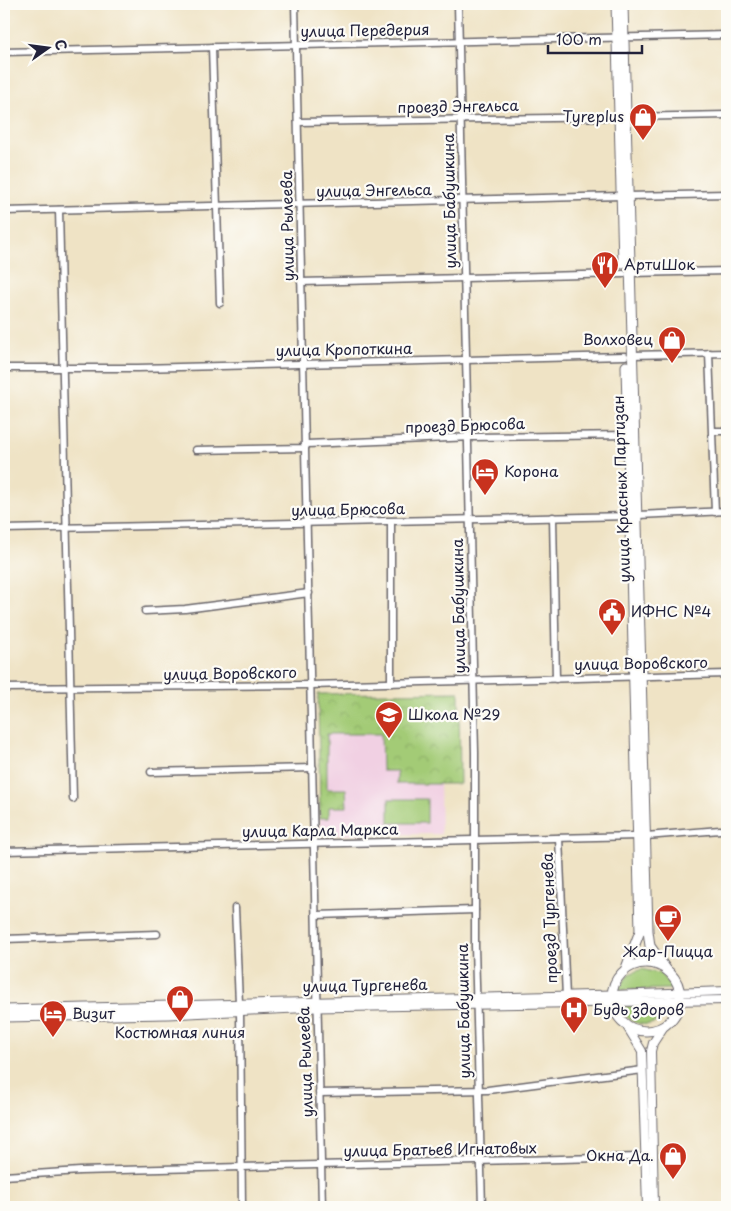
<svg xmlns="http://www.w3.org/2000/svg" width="731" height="1211" font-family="'Playpen Sans',sans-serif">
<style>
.built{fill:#f1d0e3}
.grass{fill:#a3cb76;stroke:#627658}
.park{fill:url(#park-crowns);stroke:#627658}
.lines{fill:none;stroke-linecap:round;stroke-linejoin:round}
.minor-casing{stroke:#6a666b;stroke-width:9}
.major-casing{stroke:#6a666b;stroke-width:10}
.highway-casing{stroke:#6a666b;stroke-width:11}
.minor{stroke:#fff;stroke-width:6}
.major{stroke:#fff;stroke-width:8}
.highway{stroke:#fff;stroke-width:9}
.labels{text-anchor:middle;stroke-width:4.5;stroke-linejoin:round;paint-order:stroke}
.street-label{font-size:15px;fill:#22223b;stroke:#fdfcf7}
.poi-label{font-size:15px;fill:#22223b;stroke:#fdfcf7;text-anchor:start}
</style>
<defs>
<pattern id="park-crowns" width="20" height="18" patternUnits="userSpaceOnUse" patternTransform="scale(1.25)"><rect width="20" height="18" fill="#a3cb76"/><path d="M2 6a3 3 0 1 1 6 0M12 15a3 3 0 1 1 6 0" fill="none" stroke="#8cae67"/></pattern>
</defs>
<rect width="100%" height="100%" fill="#fdfcf7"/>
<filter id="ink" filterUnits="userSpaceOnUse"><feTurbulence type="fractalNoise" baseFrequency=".02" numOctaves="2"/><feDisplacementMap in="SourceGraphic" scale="10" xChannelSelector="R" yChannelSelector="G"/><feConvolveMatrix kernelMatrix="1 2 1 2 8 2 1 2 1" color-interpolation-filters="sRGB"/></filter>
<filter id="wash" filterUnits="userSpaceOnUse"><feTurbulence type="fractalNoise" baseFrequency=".0096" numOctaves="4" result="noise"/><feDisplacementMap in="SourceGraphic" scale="20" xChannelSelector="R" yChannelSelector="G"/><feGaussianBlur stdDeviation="1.12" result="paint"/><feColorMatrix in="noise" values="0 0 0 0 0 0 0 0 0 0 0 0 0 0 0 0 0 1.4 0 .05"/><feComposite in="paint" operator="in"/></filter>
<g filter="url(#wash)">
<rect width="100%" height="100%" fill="#efe3c5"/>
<polygon class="built" points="459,692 460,784 440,784 441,834 320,835 318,694"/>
<g class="grass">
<rect x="389" y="799" width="38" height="24"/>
<polygon points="642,969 661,974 672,989 618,990 629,974"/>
<path d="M672,1005C661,1030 632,1031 619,1007Z"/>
</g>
<polygon class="park" points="459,692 460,784 397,784 397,771 382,771 381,734 327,734 327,789 346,789 347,807 329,807 329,818 320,818 318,694"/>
</g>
<g filter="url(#ink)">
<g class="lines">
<g class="minor-casing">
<g id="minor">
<polyline points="295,4 322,1207"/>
<polyline points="458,4 475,752 475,946 482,1207"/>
<polyline points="212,47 220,303"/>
<polyline points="4,52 727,35"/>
<polyline points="626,117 727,115"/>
<polyline points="298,122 619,117"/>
<polyline points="628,196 727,194"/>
<polyline points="59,210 73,799"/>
<polyline points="4,211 621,196"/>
<polyline points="629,273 727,271"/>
<polyline points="301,282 623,274"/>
<polyline points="709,353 715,512"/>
<polyline points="631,355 727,353"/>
<polyline points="4,368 138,368 625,356"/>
<polyline points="713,431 727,431"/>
<polyline points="196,450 305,448 307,444 473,437 628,435"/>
<polyline points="638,515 727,511"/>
<polyline points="553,517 556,679"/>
<polyline points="391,522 391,683"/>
<polyline points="4,529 630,516"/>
<polyline points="145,611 185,609 309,593"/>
<polyline points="4,688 311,685 727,674"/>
<polyline points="151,772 313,768"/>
<polyline points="646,836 720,830"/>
<polyline points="559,838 566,997"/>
<polyline points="4,851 638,836"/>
<polyline points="235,908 239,1003"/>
<polyline points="317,915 475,910"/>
<polyline points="4,939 157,934"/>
<polyline points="726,1000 727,1022"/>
<polyline points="240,1012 242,1207"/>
<polyline points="319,1093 488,1090 643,1070"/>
<polyline points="4,1176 80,1171 639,1157"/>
</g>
</g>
<g class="major-casing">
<g id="major">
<polyline points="612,995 727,991"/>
<polyline points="612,1002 727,1000"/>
<polyline points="626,1025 642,1051 647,1207"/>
<polyline points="654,1207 651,1051 653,1043 664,1026"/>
</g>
</g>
<g class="highway-casing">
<g id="highway">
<polyline points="616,4 623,263"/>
<polyline points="623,4 648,931 650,946 666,969"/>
<polyline points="626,366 640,931 626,968"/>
<circle cx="646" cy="997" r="34"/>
<polyline points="4,1010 612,995"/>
<polyline points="4,1017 168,1014 316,1007 612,1002"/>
</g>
</g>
<use href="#minor" class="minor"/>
<use href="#major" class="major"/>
<use href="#highway" class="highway"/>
</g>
</g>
<defs>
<g id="shop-pin" transform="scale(1.4375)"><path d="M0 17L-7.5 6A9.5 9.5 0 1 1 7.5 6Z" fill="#c8321e" stroke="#fdfcf7"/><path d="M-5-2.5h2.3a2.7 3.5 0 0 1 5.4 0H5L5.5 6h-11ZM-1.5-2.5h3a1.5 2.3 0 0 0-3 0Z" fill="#fff"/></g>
<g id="restaurant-pin" transform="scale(1.4375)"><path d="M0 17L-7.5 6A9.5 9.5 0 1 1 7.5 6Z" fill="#c8321e" stroke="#fdfcf7"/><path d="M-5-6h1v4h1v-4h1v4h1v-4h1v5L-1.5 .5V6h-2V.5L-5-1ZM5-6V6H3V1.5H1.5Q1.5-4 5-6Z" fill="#fff"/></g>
<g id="hotel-pin" transform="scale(1.4375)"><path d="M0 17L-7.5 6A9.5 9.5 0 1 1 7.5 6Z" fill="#c8321e" stroke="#fdfcf7"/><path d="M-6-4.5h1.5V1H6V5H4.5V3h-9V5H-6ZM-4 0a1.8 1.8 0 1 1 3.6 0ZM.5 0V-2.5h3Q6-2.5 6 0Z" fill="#fff"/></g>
<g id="civic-pin" transform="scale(1.4375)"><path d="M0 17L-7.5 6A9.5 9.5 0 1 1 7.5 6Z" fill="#c8321e" stroke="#fdfcf7"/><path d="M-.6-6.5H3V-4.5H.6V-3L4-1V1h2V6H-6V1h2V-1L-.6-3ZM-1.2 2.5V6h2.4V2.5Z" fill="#fff"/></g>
<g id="school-pin" transform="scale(1.4375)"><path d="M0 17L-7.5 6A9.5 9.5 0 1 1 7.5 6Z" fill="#c8321e" stroke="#fdfcf7"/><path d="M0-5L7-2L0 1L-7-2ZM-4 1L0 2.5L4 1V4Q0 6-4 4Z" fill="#fff"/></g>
<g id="cafe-pin" transform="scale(1.4375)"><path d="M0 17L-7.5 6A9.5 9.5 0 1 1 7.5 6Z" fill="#c8321e" stroke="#fdfcf7"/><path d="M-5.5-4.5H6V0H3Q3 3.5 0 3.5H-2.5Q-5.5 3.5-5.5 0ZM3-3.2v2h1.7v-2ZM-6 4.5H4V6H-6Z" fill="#fff"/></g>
<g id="hospital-pin" transform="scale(1.4375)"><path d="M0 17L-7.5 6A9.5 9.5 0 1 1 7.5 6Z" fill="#c8321e" stroke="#fdfcf7"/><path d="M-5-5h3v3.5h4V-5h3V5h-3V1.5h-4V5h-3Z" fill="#fff"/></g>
</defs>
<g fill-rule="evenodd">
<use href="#shop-pin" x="643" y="117"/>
<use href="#restaurant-pin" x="605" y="265"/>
<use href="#shop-pin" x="672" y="340"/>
<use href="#hotel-pin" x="485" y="472"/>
<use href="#civic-pin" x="612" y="612"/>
<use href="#school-pin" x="389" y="715"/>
<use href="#cafe-pin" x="668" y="918"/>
<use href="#shop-pin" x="180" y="999"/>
<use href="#hospital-pin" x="574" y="1010"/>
<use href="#hotel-pin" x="53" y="1014"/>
<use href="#shop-pin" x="673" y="1156"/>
</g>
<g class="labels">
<g class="street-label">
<text transform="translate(365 31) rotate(-1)" y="5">улица Передерия</text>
<text transform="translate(458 107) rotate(-1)" y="5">проезд Энгельса</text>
<text transform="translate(374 191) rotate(-1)" y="5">улица Энгельса</text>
<text transform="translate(450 201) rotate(-91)" y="5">улица Бабушкина</text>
<text transform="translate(288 226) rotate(-91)" y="5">улица Рылеева</text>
<text transform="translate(344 350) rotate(-1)" y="5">улица Кропоткина</text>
<text transform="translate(465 426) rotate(-2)" y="5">проезд Брюсова</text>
<text transform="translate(622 489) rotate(-92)" y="5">улица Красных Партизан</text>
<text transform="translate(348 510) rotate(-1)" y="5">улица Брюсова</text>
<text transform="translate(459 606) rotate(-91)" y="5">улица Бабушкина</text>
<text transform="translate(641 664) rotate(-1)" y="5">улица Воровского</text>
<text transform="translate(230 674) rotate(-1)" y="5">улица Воровского</text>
<text transform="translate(320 831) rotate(-1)" y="5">улица Карла Маркса</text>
<text transform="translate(550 918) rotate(-92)" y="5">проезд Тургенева</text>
<text transform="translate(365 986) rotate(-1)" y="5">улица Тургенева</text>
<text transform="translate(464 1011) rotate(-91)" y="5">улица Бабушкина</text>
<text transform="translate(306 1062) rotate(-92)" y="5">улица Рылеева</text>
<text transform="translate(440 1150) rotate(-1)" y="5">улица Братьев Игнатовых</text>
</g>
<g class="poi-label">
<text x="624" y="122" text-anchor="end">Tyreplus</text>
<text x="624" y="270">АртиШок</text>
<text x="653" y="345" text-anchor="end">Волховец</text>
<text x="504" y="477">Корона</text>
<text x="631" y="617">ИФНС №4</text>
<text x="408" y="720">Школа №29</text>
<text x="668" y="957" text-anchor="middle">Жар-Пицца</text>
<text x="593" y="1015">Будь здоров</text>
<text x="72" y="1019">Визит</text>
<text x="180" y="1038" text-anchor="middle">Костюмная линия</text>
<text x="654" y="1161" text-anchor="end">Окна Да.</text>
</g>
</g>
<rect width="731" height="1211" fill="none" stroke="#fdfcf7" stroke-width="20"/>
<g transform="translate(48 48) rotate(76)" stroke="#fdfcf7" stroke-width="4" paint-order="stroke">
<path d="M0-4L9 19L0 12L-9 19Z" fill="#22223b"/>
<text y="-8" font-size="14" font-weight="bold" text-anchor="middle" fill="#22223b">С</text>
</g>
<path d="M548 45v8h94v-8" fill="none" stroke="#22223b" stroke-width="2.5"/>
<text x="556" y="45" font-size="15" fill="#22223b" stroke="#fdfcf7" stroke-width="4" paint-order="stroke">100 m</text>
</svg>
